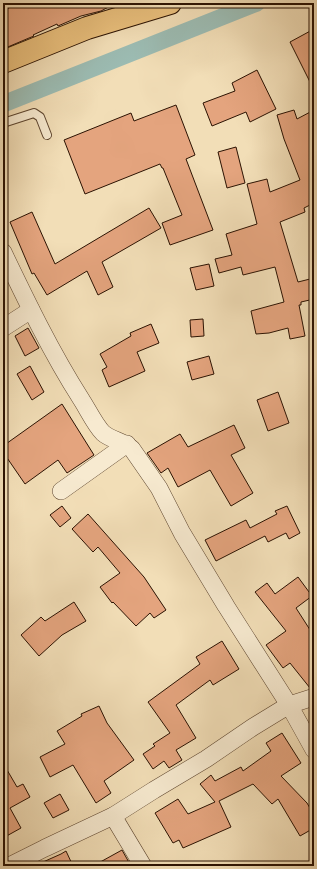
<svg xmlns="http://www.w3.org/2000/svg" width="317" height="869" font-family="'Gentium Book Plus',serif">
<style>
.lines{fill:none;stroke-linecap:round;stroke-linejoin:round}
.canal{stroke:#9cbcb3;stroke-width:17}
.building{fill:#e4a47e;stroke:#2b1202}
.lane-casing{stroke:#5d452f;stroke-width:10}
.street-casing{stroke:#5d452f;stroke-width:18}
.primary-casing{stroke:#2b1202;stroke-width:24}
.lane{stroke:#f7ead0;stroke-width:8}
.street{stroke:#f7ead0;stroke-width:17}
.primary{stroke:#e9bf7c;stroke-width:22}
</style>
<rect width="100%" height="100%" fill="#f2deb7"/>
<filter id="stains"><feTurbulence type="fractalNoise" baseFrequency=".005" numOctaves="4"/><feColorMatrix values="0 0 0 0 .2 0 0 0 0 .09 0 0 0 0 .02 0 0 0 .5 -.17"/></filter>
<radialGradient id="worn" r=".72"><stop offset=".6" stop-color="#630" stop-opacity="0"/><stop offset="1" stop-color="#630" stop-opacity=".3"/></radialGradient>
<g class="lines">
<polyline class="canal" points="3,104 257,3"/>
</g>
<g class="building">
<polygon points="18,3 116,3 101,11 81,16 58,26 57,24 33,35 34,36 29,38 3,49 3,11"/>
<polygon points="314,29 314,90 290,42"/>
<polygon points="257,70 276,109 250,122 246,112 212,126 203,103 235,91 232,83"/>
<polygon points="176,105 195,155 186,159 213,230 170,245 162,223 182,215 163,168 162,168 160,164 85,194 64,140 131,113 134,121"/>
<polygon points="294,110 297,119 314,110 314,213 310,205 304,208 305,212 280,222 298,282 314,278 314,299 301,302 301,305 299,305 305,336 290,339 288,328 269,333 256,334 251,311 284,302 275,267 243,275 241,267 219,273 215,259 232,255 226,234 257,224 247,184 267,179 270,192 300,180 284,139 277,115"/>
<polygon points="236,147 245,183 227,188 218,152"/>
<polygon points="149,208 161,228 102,262 113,287 98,295 87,271 47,295 34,273 32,274 10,222 32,212 55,264"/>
<polygon points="209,264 214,286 196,290 190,268"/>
<polygon points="203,319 204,336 191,337 190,320"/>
<polygon points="151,324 159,343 137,352 145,371 109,387 102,370 107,367 100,354 131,336 130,333"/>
<polygon points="28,328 39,348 25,356 15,336"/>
<polygon points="209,356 214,374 192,380 187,362"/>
<polygon points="30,366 44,392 32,400 17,374"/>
<polygon points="278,392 289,423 268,431 257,400"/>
<polygon points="62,404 94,455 67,473 58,460 25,484 3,452 3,446"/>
<polygon points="234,425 245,448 231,455 253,493 231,506 210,470 178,487 168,468 161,473 147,453 180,434 188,447"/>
<polygon points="62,506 71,518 60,527 50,515"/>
<polygon points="287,506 300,533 289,539 286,533 268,542 265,536 216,561 205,540 246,520 250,528 277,514 275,511"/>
<polygon points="88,514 144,577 166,610 154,618 150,613 136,626 113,602 112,603 100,587 120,573 98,547 93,552 72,529"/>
<polygon points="298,577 312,596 296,608 314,636 314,687 310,688 290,663 283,668 266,645 286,631 255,592 267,583 275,594"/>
<polygon points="74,602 86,621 62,635 39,656 21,635 41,617 45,621"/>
<polygon points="222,641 239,669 213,685 210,680 176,705 196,738 176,750 182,760 169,768 164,761 153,769 143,754 155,746 153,744 170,733 148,702 200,664 196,657"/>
<polygon points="99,706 107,723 134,760 104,781 111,793 96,803 73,765 50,777 40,757 65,744 57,731 82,716 81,714"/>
<polygon points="282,733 301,763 281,776 307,803 314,815 314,828 300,836 278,799 272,804 253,784 219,801 231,827 183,848 179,840 173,843 155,813 178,799 188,814 215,802 200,784 211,775 215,781 241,767 243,771 271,751 266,743"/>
<polygon points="3,763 17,787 23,784 30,797 10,808 21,828 3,838"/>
<polygon points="60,794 69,810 53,818 44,803"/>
<polygon points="122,850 131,866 93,866"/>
<polygon points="66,851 73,866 34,866 61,854"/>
</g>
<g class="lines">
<g class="lane-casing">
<polyline id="lane" points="3,123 34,113 40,117 47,135"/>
</g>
<g class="street-casing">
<g id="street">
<path d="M3,252C27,302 51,352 81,399C87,408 95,425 103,433C111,440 123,441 132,449L159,488L182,533L226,606L289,705L314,750"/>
<polyline points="3,328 31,310"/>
<polyline points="61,491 127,444"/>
<polyline points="113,816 143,866"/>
<polyline points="9,866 45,848 113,816 154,790 206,759 253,727 289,705 314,697"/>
</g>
</g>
<g class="primary-casing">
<polyline id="primary" points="3,62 87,28 170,3"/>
</g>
<use href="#lane" class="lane"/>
<use href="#street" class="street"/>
<use href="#primary" class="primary"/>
</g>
<rect width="317" height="869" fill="none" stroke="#f2deb7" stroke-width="16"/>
<rect x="4" y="4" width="309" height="861" fill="none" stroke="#2b1202" stroke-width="2"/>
<rect x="8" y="8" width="301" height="853" fill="none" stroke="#2b1202"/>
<rect width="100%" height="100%" filter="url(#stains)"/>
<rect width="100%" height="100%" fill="url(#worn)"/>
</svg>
